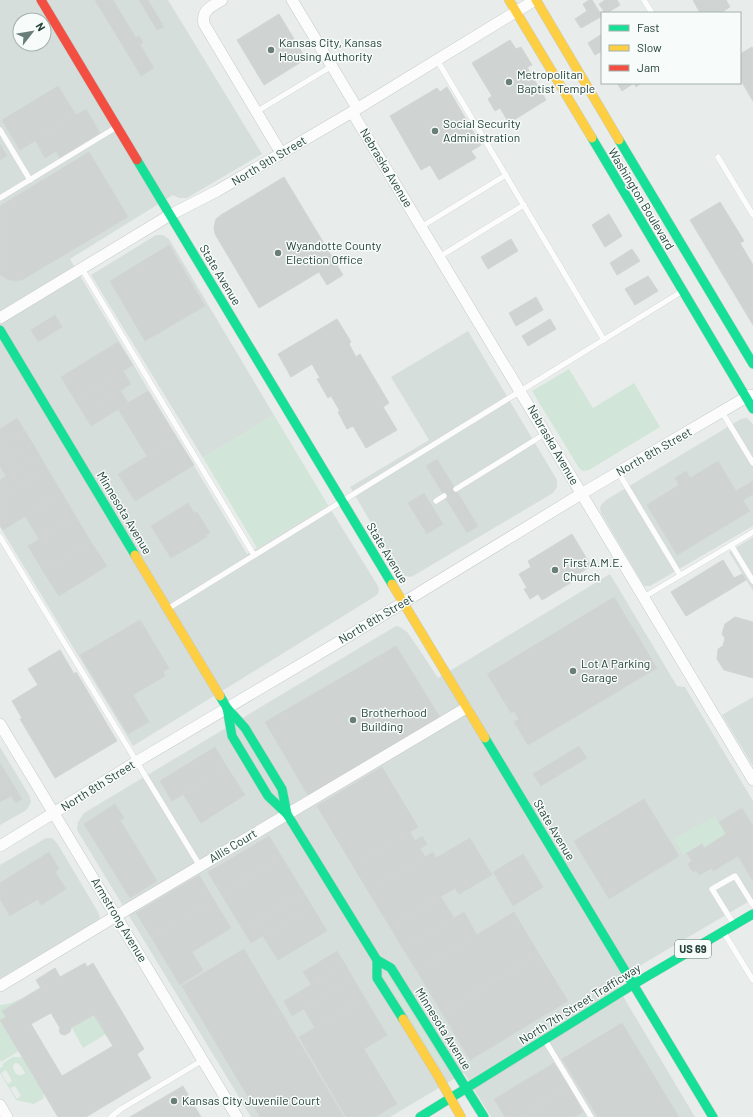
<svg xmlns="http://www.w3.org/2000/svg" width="753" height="1117" font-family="Barlow,sans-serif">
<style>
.built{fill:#d6dedb;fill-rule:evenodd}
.green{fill:#d1e6d8;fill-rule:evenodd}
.building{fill:#cfd4d2;stroke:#d1d6d4;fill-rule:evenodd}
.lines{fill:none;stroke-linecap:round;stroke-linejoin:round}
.lane-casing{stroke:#c5cac8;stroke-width:6}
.street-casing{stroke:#c5cac8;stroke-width:12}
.fast-casing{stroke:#c3cbc8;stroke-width:10}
.slow-casing{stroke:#c3cbc8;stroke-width:10}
.jam-casing{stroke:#c3cbc8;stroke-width:10}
.lane{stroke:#fcfcfc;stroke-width:5.5}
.street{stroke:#fcfcfc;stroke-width:11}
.fast{stroke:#16e098;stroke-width:9}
.slow{stroke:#ffcf43;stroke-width:9}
.jam{stroke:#f24e42;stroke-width:9}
.poi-dot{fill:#697e78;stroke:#f7fbf9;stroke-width:1.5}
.labels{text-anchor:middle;stroke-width:3;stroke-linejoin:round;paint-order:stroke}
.shield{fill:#f7fbf9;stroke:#637a73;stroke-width:1}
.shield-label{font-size:11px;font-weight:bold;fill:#24423a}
.poi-label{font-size:12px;fill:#24423a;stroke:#f7fbf9;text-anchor:start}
.street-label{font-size:12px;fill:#24423a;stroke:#f7fbf9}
</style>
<rect width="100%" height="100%" fill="#e8edeb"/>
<g class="built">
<path d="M0,0H168L262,154L187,198H179L173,195L70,259L247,554L328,505L378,586L379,591L378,594L374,597L133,746L0,527ZM20,20H44V44H20Z"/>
<polygon points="156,235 163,235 169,239 274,415 203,458 91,275"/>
<polygon points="468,331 557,480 557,487 553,493 413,576 411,577 405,576 400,572 350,487 429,440 391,377"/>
<polygon points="747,418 753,424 753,526 650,586 645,586 643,584 601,513 600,508 601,505 606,500 741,419"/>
<polygon points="753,537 753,591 729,552"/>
<polygon points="610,574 677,686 685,687 753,801 753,899 614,981 695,1117 491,1117 464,1073 390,1117 251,1117 77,830 78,822 84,813 396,626 400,627 407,632 417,646 438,678"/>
<polygon points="753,697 753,766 722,715"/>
<polygon points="0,747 29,795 31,802 28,808 25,811 0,825"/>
<polygon points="46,838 52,838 57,843 98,912 100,917 97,921 0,979 0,865"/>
</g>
<g class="green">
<polygon points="569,369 593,408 634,383 660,427 589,470 583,471 579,468 532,391"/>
<polygon points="274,415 328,505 257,548 203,458"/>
<polygon points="715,816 726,834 704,848 701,844 683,855 674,839"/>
<polygon points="385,973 387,973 445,1067 443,1071 384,977"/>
<path d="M40,987L41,988L3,1011L6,1017L19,1051L1,1062L0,1060V1005C15,1004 27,995 40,987Z"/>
<polygon points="94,1015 106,1034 83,1048 72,1028"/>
<path d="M13,1057H23L45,1094L43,1095L44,1098L34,1104L16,1100L0,1073V1068L3,1066L2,1064ZM15,1063C20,1063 23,1069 25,1073C19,1079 13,1072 13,1066ZM6,1070L12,1081L8,1084L1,1073ZM15,1086L21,1096L17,1099L10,1088Z"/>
</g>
<g class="building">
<polygon points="95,0 113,0 136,38 139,36 143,42 140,45 154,68 141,76"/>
<polygon points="139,0 148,0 164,27 157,30"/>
<polygon points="589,0 592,0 602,16 581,28 575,19 587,11 583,4"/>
<polygon points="605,0 617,0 620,5 607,13 605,13 599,4"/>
<polygon points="693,0 726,0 730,7 720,13 700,13"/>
<polygon points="279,14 306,59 264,85 237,40"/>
<polygon points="602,34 602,51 595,55 588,43"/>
<polygon points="510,40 516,49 521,47 532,65 527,67 546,100 509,123 500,108 495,111 488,99 492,96 472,63"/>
<polygon points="752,47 753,49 753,101 740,79 740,54"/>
<polygon points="617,83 641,83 636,87 634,83 622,91"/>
<polygon points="58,86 76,115 20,150 2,120"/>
<polygon points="447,87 481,145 471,151 476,158 439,180 430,165 421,170 390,116 437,88 440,92"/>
<polygon points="86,109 100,133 60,158 56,151 45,158 35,140"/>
<polygon points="0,144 7,156 0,160"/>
<polygon points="89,152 128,217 22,280 14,281 7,279 2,276 0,274 0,206"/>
<polygon points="284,177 343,275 327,285 319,272 259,308 215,234 214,227 216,219 221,215"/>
<polygon points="720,202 744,241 740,243 753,265 753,325 690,220"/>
<polygon points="609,214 622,236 605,247 592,225"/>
<polygon points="511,239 518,251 488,269 481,257"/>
<polygon points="169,245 205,306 145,341 110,281"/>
<polygon points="632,249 640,261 617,275 610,263"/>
<polygon points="648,276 658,291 635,305 625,289"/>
<polygon points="536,297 543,310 516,326 509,313"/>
<polygon points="55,315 62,327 38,342 31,330"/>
<polygon points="337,319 351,342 349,344 356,357 360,354 389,403 383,407 397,430 366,448 353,426 347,429 338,412 340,411 331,396 328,398 317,379 320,378 312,364 291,377 278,354"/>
<polygon points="550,319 556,329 528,346 522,336"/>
<polygon points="118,342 133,365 75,400 61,377"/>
<polygon points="123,371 131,384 83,413 75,400"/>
<polygon points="120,390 128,403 91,426 83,413"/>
<polygon points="148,391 177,438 147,456 118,409"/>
<polygon points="17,418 25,431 0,446 0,429"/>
<polygon points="25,431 33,444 0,463 0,446"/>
<polygon points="177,438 194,465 135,501 118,474"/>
<polygon points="33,444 40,456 6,476 0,466 0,463"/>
<polygon points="40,456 47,468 0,497 0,480"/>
<polygon points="437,459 478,526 467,533 426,466"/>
<polygon points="718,461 736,491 753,481 753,494 743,500 750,511 677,555 647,505 679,485 675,478 686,471 690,478"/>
<polygon points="47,468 62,493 3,530 0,525 0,497"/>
<polygon points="62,493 76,517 39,539 25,516"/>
<polygon points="424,493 443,524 427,534 408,503"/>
<polygon points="188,503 194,513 197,512 210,533 206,535 207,537 171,558 151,526"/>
<polygon points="76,517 91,542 43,571 28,546"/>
<polygon points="572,534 591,566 575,576 577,579 542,600 538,594 530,599 524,589 527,588 519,574 531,567 528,561"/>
<polygon points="91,542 107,566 59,596 43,571"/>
<polygon points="723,560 734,578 742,574 746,580 686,616 671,592"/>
<polygon points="614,597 657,668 528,745 514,722 519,719 514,711 511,713 487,674"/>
<polygon points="735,617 753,622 753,678 724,670 717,659 718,649 723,646 725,638 722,634 725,624"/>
<polygon points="140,620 169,668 163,672 165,676 133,695 149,722 128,734 80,655"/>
<polygon points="396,646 441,719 309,797 265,722"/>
<polygon points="60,650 74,674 76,672 117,741 55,778 20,719 22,718 12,701 38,685 28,669"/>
<polygon points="579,746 587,758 541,786 533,774"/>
<polygon points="215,747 227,767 172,801 160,781"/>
<polygon points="0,763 22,799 16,803 11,796 0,802"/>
<polygon points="227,767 245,795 201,823 183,794"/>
<polygon points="382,767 418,827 353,866 317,806"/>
<polygon points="644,799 679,856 609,899 574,841"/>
<polygon points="115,804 124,818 120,820 157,881 130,898 84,824"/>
<polygon points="742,808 753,826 753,881 738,856 713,871 712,868 699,875 696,870 693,872 688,864 692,861 687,853 702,844 704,848 726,834 719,822"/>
<polygon points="410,832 415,841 422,836 427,844 420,849 425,857 368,891 353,866"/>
<polygon points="269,836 282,857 221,894 208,872"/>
<polygon points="470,838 492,875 459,894 455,888 390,927 368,891 433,852 436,858"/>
<polygon points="49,852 59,869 55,872 66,889 41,905 38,899 10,916 0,899 0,883"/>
<polygon points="523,854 543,887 513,906 493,872"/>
<polygon points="282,857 304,893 243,930 221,894"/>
<polygon points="199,875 214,900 151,937 136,913"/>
<polygon points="304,893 312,906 251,943 243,930"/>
<polygon points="441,897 454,918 403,949 390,927"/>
<polygon points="214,900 231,928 192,952 203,970 180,985 151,937"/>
<polygon points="312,906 327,931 278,960 263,936"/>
<polygon points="464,912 477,935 417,971 403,949"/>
<polygon points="514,912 539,954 442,1013 417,971"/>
<polygon points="244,949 264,983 344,1117 260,1117 189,998 182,986"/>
<polygon points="337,951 345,964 311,984 303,972"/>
<polygon points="539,954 568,1001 470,1060 442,1013"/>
<path d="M85,963L87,967L93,963L144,1049L137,1054L151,1078L86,1117H73L72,1116L70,1117H58L0,1020L6,1017L2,1011L41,988L36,980L55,968L60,977ZM51,1013L60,1028L59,1031L61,1034L65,1035L70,1032L71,1028L94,1015L113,1046L62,1076L31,1024Z"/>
<polygon points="345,964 353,978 292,1016 284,1001"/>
<polygon points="353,978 365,998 315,1028 304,1009"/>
<polygon points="365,998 387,1035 364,1049 397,1104 375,1117 346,1117 299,1037"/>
<polygon points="622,1023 679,1117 598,1117 562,1059"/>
<polygon points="554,1063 569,1087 520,1117 505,1117 494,1099"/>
<polygon points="183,1086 201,1117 130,1117"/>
<polygon points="569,1087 583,1112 575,1117 520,1117"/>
</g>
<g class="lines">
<g class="lane-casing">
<g id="lane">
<polyline points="644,0 652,13"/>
<polyline points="437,60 604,340"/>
<polyline points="256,112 332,66"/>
<polyline points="0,130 30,180"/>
<polyline points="718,157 753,215"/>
<polyline points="0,198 115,128"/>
<polyline points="421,227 506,175"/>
<polyline points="439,257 524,205"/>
<polyline points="82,269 254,555"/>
<polyline points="722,412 753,463"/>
<polyline points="618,472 680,575"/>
<polyline points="456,489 546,433"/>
<polyline points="436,501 444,496"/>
<polyline points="0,537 200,866"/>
<polyline points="731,545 753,581"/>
<polyline points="644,597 753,532"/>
<polyline points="169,608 681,292"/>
<polyline points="733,923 712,889 735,876 753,905"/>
<polyline points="724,933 753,980"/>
<polyline points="546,1042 591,1117"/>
<polyline points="111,1117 121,1109 203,1060"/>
</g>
</g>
<g class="street-casing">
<g id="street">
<path d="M222,0C212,6 201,10 204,24L281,153"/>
<polyline points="292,0 357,108"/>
<path d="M352,112C485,334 620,557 753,780"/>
<polyline points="0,318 170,215 217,191 352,112 535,0"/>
<polyline points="0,724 237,1117"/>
<polyline points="0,846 136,762 337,643 581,494 750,395"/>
<polyline points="0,986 116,916 466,708"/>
<polyline points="0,1105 7,1117"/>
</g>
</g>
<g class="fast-casing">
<g id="fast">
<polyline points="592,138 753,409"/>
<polyline points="619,140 753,364"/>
<polyline points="137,160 392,584"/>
<polyline points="0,330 135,555"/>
<polyline points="220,696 227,708 245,728 282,789 287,814"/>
<polyline points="227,708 232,736 268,796 287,814 377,960 377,978 403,1019"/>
<polyline points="485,738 713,1117"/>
<polyline points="377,960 391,968 484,1117"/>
<polyline points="420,1117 634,984 753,914"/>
</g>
</g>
<g class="slow-casing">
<g id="slow">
<polyline points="509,0 592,138"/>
<polyline points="536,0 619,140"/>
<polyline points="135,555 220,696"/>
<polyline points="392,584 485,738"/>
<polyline points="403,1019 438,1076 461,1117"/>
</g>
</g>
<g class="jam-casing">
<polyline id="jam" points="41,0 137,160"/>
</g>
<use href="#lane" class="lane"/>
<use href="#street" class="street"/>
<use href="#fast" class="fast"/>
<use href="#slow" class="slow"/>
<use href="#jam" class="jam"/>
</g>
<g class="poi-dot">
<circle cx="271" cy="50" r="4"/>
<circle cx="509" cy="82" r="4"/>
<circle cx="435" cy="131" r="4"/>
<circle cx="278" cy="253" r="4"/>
<circle cx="555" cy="570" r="4"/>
<circle cx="573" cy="671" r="4"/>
<circle cx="353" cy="720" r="4"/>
<circle cx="174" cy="1101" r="4"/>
</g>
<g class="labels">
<rect class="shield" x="675" y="940" width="36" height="18" rx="3"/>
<g class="shield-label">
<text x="693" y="953">US 69</text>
</g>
<g class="poi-label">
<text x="279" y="47">Kansas City, Kansas<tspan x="279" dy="14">Housing Authority</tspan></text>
<text x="517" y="79">Metropolitan<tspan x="517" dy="14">Baptist Temple</tspan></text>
<text x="443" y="128">Social Security<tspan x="443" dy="14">Administration</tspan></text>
<text x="286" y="250">Wyandotte County<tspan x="286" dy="14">Election Office</tspan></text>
<text x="563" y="567">First A.M.E.<tspan x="563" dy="14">Church</tspan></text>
<text x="581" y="668">Lot A Parking<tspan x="581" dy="14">Garage</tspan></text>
<text x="361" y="717">Brotherhood<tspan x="361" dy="14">Building</tspan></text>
<text x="182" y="1105">Kansas City Juvenile Court</text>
</g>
<g class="street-label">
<text transform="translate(269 161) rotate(-31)" y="4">North 9th Street</text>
<text transform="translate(386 168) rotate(59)" y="4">Nebraska Avenue</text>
<text transform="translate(641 199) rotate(59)" y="4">Washington Boulevard</text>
<text transform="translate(220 275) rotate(59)" y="4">State Avenue</text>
<text transform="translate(553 445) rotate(60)" y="4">Nebraska Avenue</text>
<text transform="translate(654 452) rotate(-30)" y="4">North 8th Street</text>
<text transform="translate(124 513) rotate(59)" y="4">Minnesota Avenue</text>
<text transform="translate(387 553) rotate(59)" y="4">State Avenue</text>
<text transform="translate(376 619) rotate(-31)" y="4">North 8th Street</text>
<text transform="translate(98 786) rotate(-32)" y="4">North 8th Street</text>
<text transform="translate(554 830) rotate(59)" y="4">State Avenue</text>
<text transform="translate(233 846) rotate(-31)" y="4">Allis Court</text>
<text transform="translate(119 920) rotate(59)" y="4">Armstrong Avenue</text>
<text transform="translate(580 1004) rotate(-32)" y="4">North 7th Street Trafficway</text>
<text transform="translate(443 1029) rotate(58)" y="4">Minnesota Avenue</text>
</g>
</g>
<rect x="601" y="12" width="140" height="72" fill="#f7fbf9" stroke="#a3b1ad"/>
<rect x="609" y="25" width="20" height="6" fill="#16e098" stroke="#a3b1ad"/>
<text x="637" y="32" font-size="12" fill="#24423a">Fast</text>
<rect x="609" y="45" width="20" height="6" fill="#ffcf43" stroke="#a3b1ad"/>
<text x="637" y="52" font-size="12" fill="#24423a">Slow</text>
<rect x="609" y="65" width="20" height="6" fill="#f24e42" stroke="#a3b1ad"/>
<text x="637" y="72" font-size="12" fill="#24423a">Jam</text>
<g transform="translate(32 32) rotate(59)"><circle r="19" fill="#f7fbf9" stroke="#a3b1ad"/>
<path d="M0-3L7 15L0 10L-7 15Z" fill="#697e78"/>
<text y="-6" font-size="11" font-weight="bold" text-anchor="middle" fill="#24423a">N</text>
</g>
</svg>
